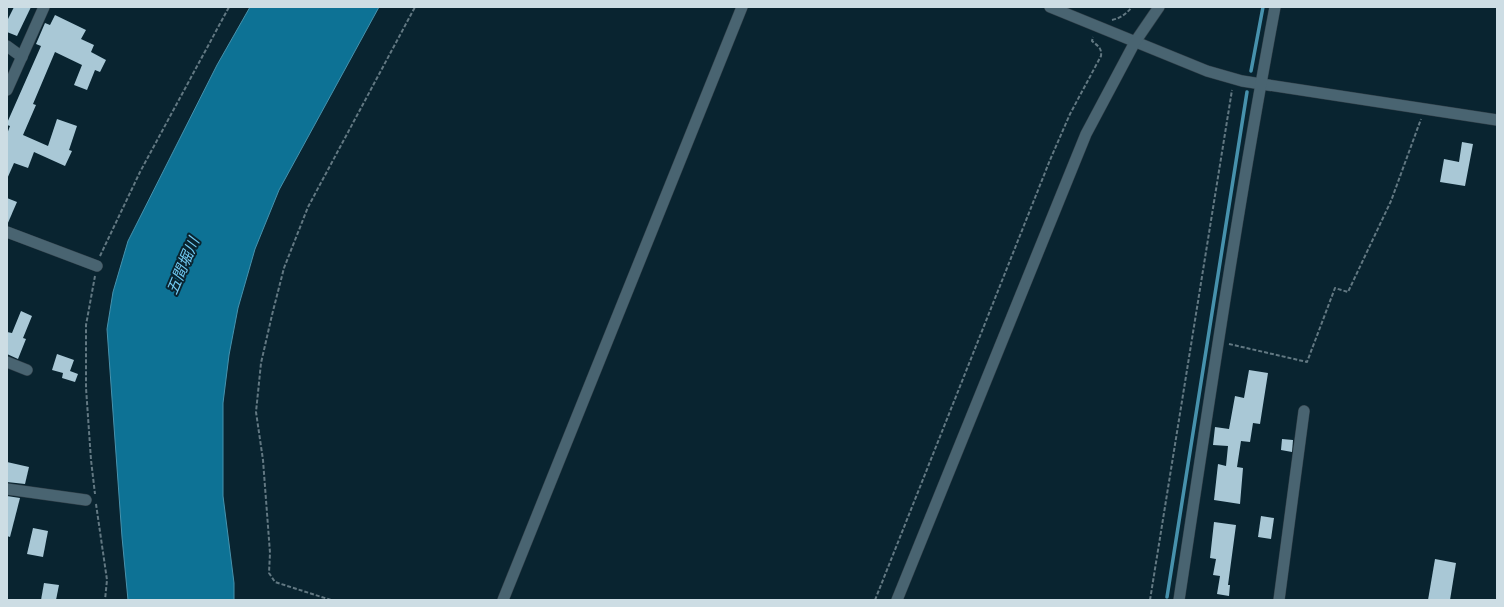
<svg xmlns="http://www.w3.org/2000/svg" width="1504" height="607" font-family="Helvetica,'Noto Sans JP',sans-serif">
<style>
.water{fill:#0d7295;stroke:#4792ad}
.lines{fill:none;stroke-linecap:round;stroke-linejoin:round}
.stream{stroke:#4792ad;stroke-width:3.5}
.building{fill:#a9c8d6}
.minor-casing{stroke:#313f48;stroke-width:12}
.path{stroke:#627882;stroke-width:2;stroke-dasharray:4 2;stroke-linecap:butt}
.minor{stroke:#496471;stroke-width:11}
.labels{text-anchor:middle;stroke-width:4;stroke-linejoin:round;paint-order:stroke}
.water-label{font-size:15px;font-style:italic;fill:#72cbf3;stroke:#092430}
</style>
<rect width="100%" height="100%" fill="#092430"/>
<polygon class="water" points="250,7 379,7 279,190 255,249 238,308 229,355 223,403 223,496 234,583 234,600 128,600 122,537 107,329 113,292 128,241 217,65"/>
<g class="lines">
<g class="stream">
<polyline points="1251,71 1263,7"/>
<polyline points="1167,597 1247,92"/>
</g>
</g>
<g class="building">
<polygon points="14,7 31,7 17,36 7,32 7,21"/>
<polygon points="55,15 86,30 81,39 94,45 91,52 106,60 100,72 95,70 87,90 74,85 82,65 55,52 33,104 36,105 23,135 48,146 57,119 77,126 69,150 72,151 65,166 34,152 28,168 14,163 7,179 7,134 10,126 7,125 7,123 41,46 36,44 45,23 50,25"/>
<polygon points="1462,142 1473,144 1465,186 1440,182 1444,159 1459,162"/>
<polygon points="7,198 17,202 7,225"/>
<polygon points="21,311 32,316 23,338 26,339 18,359 7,354 7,332 12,333"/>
<polygon points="57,354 74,360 70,371 78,374 75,382 62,378 63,373 52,370"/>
<polygon points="1249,370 1268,373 1260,424 1253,423 1250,442 1241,441 1237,467 1243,468 1240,504 1214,500 1218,464 1226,466 1228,446 1213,445 1215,427 1229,429 1235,396 1244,398"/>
<polygon points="1282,439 1293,440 1292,452 1281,450"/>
<polygon points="7,462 29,467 25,484 7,482"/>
<polygon points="7,496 20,498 10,537 7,536"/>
<polygon points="1261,516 1274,518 1271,539 1258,537"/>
<polygon points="1214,522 1236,525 1228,585 1230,585 1229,596 1217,594 1220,576 1213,575 1216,559 1210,558"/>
<polygon points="33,528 48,531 43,557 27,554"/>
<polygon points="1435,559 1456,563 1450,600 1428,600"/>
<polygon points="44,583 59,585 56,600 41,600"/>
</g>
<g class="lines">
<g class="minor-casing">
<g id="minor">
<polyline points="1050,7 1207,71 1242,81 1497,120"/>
<polyline points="7,46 22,57"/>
<polyline points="7,90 44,7"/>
<polyline points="7,232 97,266"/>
<polyline points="7,362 27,370"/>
<polyline points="7,489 86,500"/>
<polyline points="503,600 742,7"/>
<polyline points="897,600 1086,134 1135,42 1159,7"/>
<path d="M1179,600C1209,402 1238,204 1275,7"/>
<polyline points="1279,600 1304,411"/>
</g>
</g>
<g class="path">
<path d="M1112,20C1121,18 1126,14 1132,7"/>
<polyline points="100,256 140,172 229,7"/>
<polyline points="95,276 86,325 86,388 91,460 95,494"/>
<polyline points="1229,344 1307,362 1335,288 1348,292 1391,201 1421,119"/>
<polyline points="96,504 107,580 105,600"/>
<polyline points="331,600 275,582 269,573 270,553 263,460 256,412 261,363 272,315 284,268 308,207 415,7"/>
<path d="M875,600L1050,160L1070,114L1101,56C1102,48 1098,46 1092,41L1093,37"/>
<polyline points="1150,600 1232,90"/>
</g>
<use href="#minor" class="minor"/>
</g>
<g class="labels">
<g class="water-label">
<text transform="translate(183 266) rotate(-67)" y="5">五間堀川</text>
</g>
</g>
<rect width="1504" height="607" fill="none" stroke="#cddde4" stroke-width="16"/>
</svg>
